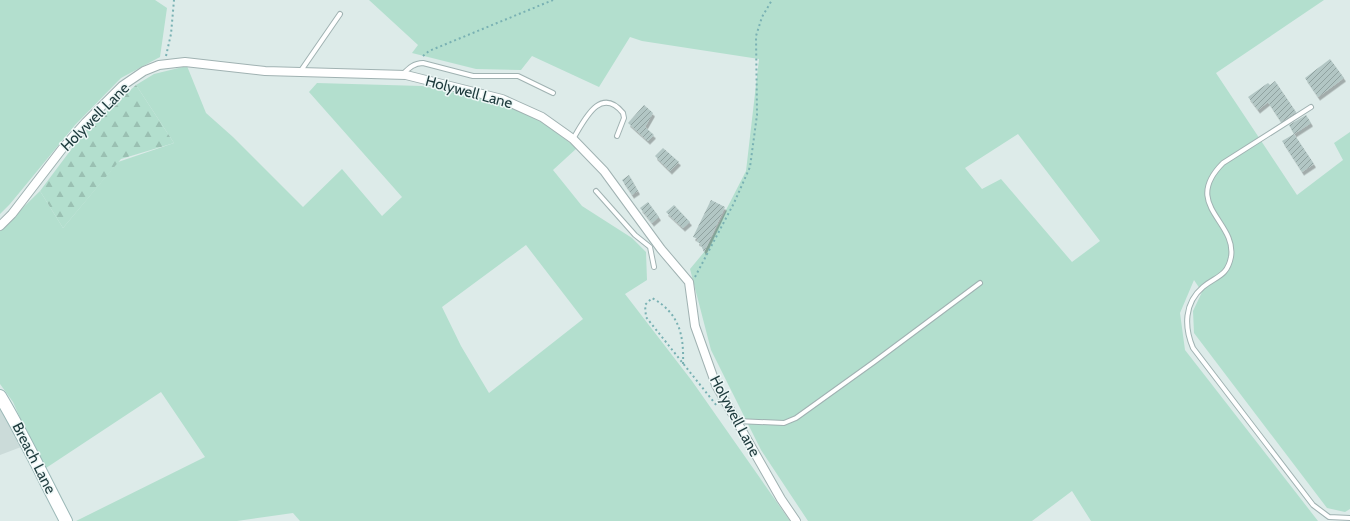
<svg xmlns="http://www.w3.org/2000/svg" width="1350" height="521" font-family="Cabin,sans-serif">
<style>
.built{fill:#cbdbd9}
.green{fill:#b3dfce;fill-rule:evenodd}
.forest{fill:url(#forest-firs)}
.building{fill:url(#building-hatch);filter:url(#shadow)}
.lines{fill:none;stroke-linecap:round;stroke-linejoin:round}
.lane-casing{stroke:#a0b2b2;stroke-width:6}
.street-casing{stroke:#a0b2b2;stroke-width:10}
.secondary-casing{stroke:#9bb8b7;stroke-width:14}
.path{stroke:#79b1b3;stroke-width:2;stroke-dasharray:2 3;stroke-linecap:butt}
.lane{stroke:#fff;stroke-width:4}
.street{stroke:#fff;stroke-width:8}
.secondary{stroke:#fff;stroke-width:12}
.labels{text-anchor:middle;stroke-width:3;stroke-linejoin:round;paint-order:stroke}
.street-label{font-size:15px;fill:#1d3a3c;stroke:#edf7f6}
</style>
<defs>
<pattern id="forest-firs" width="22" height="20" patternUnits="userSpaceOnUse"><rect width="22" height="20" fill="#b3dfce"/><path d="M5 1l3.5 6h-7zM16 11l3.5 6h-7z" fill="#9ac0b2"/></pattern>
<pattern id="building-hatch" width="6" height="6" patternUnits="userSpaceOnUse"><rect width="6" height="6" fill="#b2c6c4"/><path d="M-1 1l2-2M0 6l6-6M5 7l2-2" fill="none" stroke="#90a2a0"/></pattern>
<filter id="shadow"><feDropShadow dx="2" dy="3.5" stdDeviation="0" flood-color="#0004"/></filter>
</defs>
<rect width="100%" height="100%" fill="#ddebe9"/>
<polygon class="built" points="0,406 21,447 0,455"/>
<g class="green">
<polygon points="0,0 155,0 167,8 160,57 121,78 75,125 10,204 0,214"/>
<path d="M369,0H1324L1216,73L1297,195L1343,160L1334,143L1350,132V509L1345,512L1327,508L1194,333L1193,311L1202,292L1194,280L1180,313L1185,350L1318,521H1091L1072,491L1032,521H808L761,450L711,350L690,269L705,251L746,171L759,59L642,41L630,37L599,87L532,56L521,70L476,69L412,53L418,45ZM1018,134L1100,241L1072,262L1001,179L982,189L965,168Z"/>
<path d="M187,66L206,113L233,137L303,207L342,169L382,216L402,197L309,92L317,83L422,86L504,103L542,122L577,148L553,170L582,206L632,238L646,252L647,280L625,294L692,381L790,521H300L293,513L237,521H76L205,457L161,392L43,470L13,402L0,384V230L40,191L63,228L118,162L174,143L136,85L154,74ZM526,245L583,319L489,393L461,346L442,307Z"/>
</g>
<polygon class="forest" points="136,85 174,143 121,159 63,228 40,191 85,131"/>
<g class="building">
<polygon points="1330,59 1344,78 1318,97 1305,78"/>
<polygon points="1275,81 1296,112 1281,122 1268,102 1258,110 1248,97 1268,83 1270,85"/>
<polygon points="644,105 653,113 645,127 654,135 648,141 628,123"/>
<polygon points="1306,115 1311,123 1294,134 1289,125"/>
<polygon points="1294,134 1314,164 1302,172 1282,141"/>
<polygon points="663,148 679,162 670,171 655,156"/>
<polygon points="629,175 638,191 632,195 622,180"/>
<polygon points="711,200 725,207 704,252 700,243 697,242 698,239 693,237"/>
<polygon points="648,202 659,217 652,223 640,208"/>
<polygon points="674,205 690,222 683,228 666,212"/>
</g>
<g class="lines">
<g class="lane-casing">
<g id="lane">
<polyline points="300,72 340,14"/>
<path d="M403,74C409,68 414,63 423,63L473,76H518L553,93"/>
<path d="M1311,107L1223,163C1181,205 1237,221 1231,257C1227,277 1216,276 1203,287C1184,303 1184,327 1193,348L1313,505L1329,517L1350,518"/>
<path d="M573,139C584,121 600,85 623,113L624,118L617,136"/>
<polyline points="596,191 635,235 650,247 654,267"/>
<polyline points="737,421 784,423 796,418 874,362 980,283"/>
</g>
</g>
<g class="street-casing">
<polyline id="street" points="0,226 12,214 62,149 86,122 122,86 144,71 159,65 185,62 265,71 406,75 502,99 542,117 573,139 604,171 661,249 689,282 695,326 716,385 781,499 796,521"/>
</g>
<g class="secondary-casing">
<path id="secondary" d="M0,396C24,436 44,479 66,521"/>
</g>
<g class="path">
<polyline points="166,56 171,34 174,0"/>
<polyline points="423,56 429,51 553,0"/>
<polyline points="695,277 734,203 750,167 757,115 756,36 762,17 772,0"/>
<path d="M683,364C684,334 679,313 652,298L645,305L646,317L717,406"/>
</g>
<use href="#lane" class="lane"/>
<use href="#street" class="street"/>
<use href="#secondary" class="secondary"/>
</g>
<g class="labels">
<g class="street-label">
<text transform="translate(469 92) rotate(15)" y="5">Holywell Lane</text>
<text transform="translate(95 117) rotate(-45)" y="5">Holywell Lane</text>
<text transform="translate(735 416) rotate(62)" y="5">Holywell Lane</text>
<text transform="translate(34 458) rotate(63)" y="5">Breach Lane</text>
</g>
</g>
</svg>
